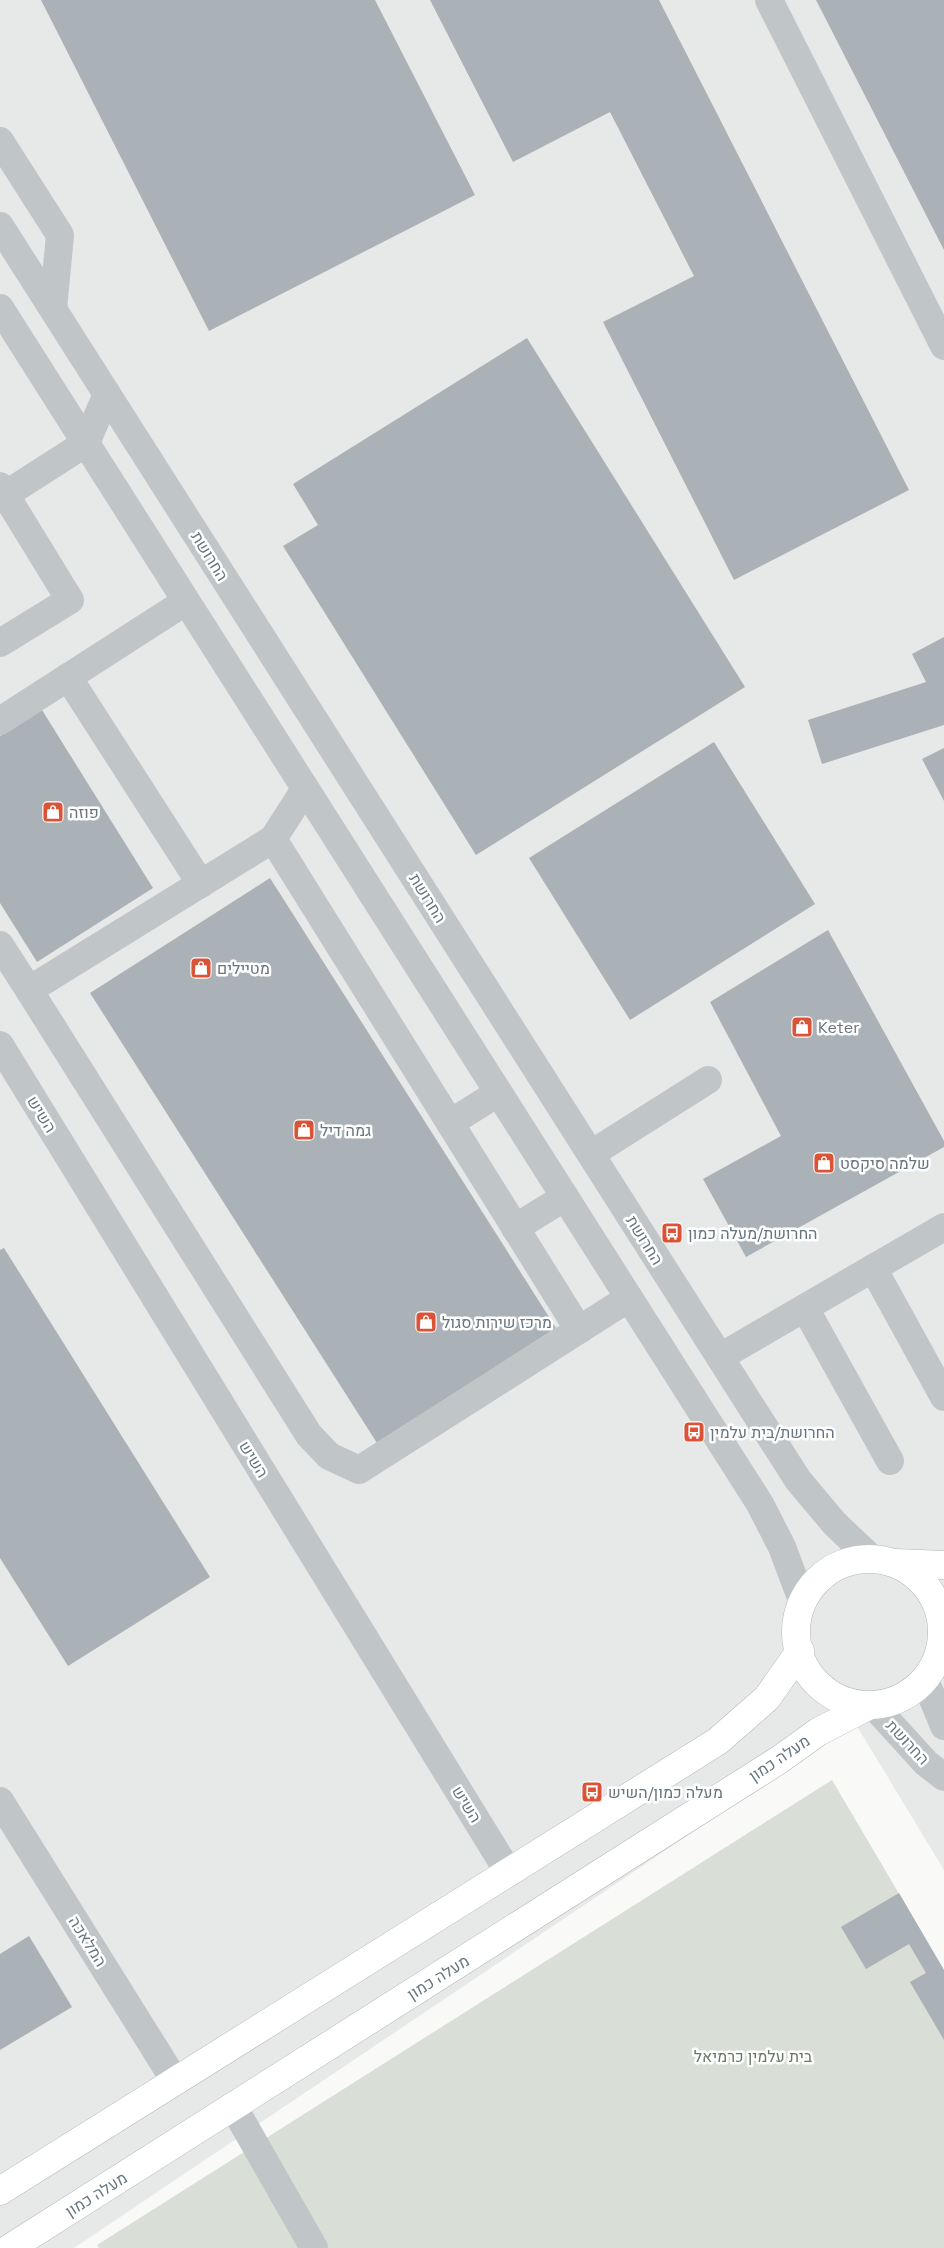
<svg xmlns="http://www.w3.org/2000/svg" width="944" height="2248" font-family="'Space Grotesk',Heebo,sans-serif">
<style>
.built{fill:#e7e8e8}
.green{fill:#d9ded6}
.building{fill:#aab2b7}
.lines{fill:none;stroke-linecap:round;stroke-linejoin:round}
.major-casing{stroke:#b4b9bd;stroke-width:29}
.minor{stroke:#c0c5c8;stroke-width:28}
.major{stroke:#fff;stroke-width:28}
.labels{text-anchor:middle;stroke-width:5;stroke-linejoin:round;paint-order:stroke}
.street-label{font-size:16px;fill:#667680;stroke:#fff}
.poi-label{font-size:16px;fill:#667680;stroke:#fff;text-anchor:start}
.park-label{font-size:16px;fill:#697864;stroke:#fff}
</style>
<rect width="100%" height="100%" fill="#f9f9f7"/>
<polygon class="built" points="0,0 944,0 944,1870 855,1723 74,2248 0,2248"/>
<polygon class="green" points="832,1780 944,1970 944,2248 99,2248 97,2245"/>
<g class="building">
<polygon points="41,0 375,0 475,195 209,331"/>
<polygon points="430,0 659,0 909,490 734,580 603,322 694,276 610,112 513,162"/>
<polygon points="816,0 944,0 944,250"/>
<polygon points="527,338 745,687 476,855 283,546 318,525 293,484"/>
<polygon points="944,637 944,725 822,764 808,720 926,682 912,654"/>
<polygon points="42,710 153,888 37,962 0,903 0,736"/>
<polygon points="714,742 815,904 630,1020 529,858"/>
<polygon points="944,748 944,801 922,759"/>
<polygon points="270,878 556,1328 377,1443 90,993"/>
<polygon points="828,930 944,1141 944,1147 746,1257 703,1179 781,1136 710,1002"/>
<polygon points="4,1248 210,1577 68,1666 0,1558 0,1250"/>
<polygon points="899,1893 944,1970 944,2040 910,1982 926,1973 909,1944 866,1969 841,1927"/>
<polygon points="29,1936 72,2007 0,2050 0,1954"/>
</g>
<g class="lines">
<g class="major-casing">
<g id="major">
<circle cx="869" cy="1632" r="73"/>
<polyline points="896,1563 944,1565"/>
<polyline points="0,2191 718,1741 767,1698 800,1651"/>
<polyline points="10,2248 779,1760 818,1732 866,1707"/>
</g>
</g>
<g class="minor">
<polyline points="769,0 944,346"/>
<polyline points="0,141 60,235 53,309"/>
<polyline points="0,226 798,1480 835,1524 871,1558"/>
<polyline points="0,308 760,1504 782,1547 802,1600"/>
<polyline points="0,486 70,600 0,643"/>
<polyline points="5,495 86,443 107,394"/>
<polyline points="68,677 201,884"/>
<polyline points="0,721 185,602"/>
<polyline points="273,839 579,1330"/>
<polyline points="0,945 29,990 273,839 305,789"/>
<polyline points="29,990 309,1435 329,1456 359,1470 629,1298"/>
<polyline points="0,1045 509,1873"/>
<polyline points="450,1123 498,1093"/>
<polyline points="591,1154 708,1080"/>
<polyline points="515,1228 565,1197"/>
<polyline points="873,1268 944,1397"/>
<polyline points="805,1308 890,1461"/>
<polyline points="720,1357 944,1227"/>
<polyline points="925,1680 944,1726"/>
<polyline points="874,1706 926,1763 944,1777"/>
<polyline points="0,1801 175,2081"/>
<polyline points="233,2106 314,2248"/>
</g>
<use href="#major" class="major"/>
</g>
<defs>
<g id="shop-square" transform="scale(1.125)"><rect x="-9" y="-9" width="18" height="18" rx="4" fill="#da5336" stroke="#fff"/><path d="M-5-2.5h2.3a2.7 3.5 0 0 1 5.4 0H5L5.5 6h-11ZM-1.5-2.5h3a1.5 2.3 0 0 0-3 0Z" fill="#fff"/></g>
<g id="bus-square" transform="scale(1.125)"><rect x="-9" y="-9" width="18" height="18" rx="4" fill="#da5336" stroke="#fff"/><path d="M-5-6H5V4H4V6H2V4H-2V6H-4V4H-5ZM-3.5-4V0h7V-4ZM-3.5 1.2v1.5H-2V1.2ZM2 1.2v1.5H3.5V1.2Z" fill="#fff"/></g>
</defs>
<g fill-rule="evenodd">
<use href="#shop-square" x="53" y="812"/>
<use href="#shop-square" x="201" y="968"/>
<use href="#shop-square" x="802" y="1027"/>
<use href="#shop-square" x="304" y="1130"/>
<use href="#shop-square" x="824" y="1163"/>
<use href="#bus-square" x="672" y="1233"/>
<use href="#shop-square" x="426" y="1322"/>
<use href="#bus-square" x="694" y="1432"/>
<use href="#bus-square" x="592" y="1792"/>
</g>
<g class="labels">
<g class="street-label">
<text transform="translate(210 556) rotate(58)" y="6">החרושת</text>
<text transform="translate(428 898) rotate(58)" y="6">החרושת</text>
<text transform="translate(42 1114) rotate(58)" y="6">השיש</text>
<text transform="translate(645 1240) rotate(58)" y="6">החרושת</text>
<text transform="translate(254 1459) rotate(58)" y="6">השיש</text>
<text transform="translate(908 1742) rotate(47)" y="6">החרושת</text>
<text transform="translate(779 1758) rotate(-34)" y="6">מעלה כמון</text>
<text transform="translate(467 1804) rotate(58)" y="6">השיש</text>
<text transform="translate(88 1941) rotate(58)" y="6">המלאכה</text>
<text transform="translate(438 1977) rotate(-32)" y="6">מעלה כמון</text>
<text transform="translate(96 2194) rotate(-32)" y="6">מעלה כמון</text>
</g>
<g class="poi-label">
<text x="69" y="818">פוזה</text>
<text x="217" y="974">מטיילים</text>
<text x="818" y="1033">Keter</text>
<text x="320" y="1136">גמה דיל</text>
<text x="840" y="1169">שלמה סיקסט</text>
<text x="688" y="1239">החרושת/מעלה כמון</text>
<text x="442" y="1328">מרכז שירות סגול</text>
<text x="710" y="1438">החרושת/בית עלמין</text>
<text x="608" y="1798">מעלה כמון/השיש</text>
</g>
<g class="park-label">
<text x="753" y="2062">בית עלמין כרמיאל</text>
</g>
</g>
</svg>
